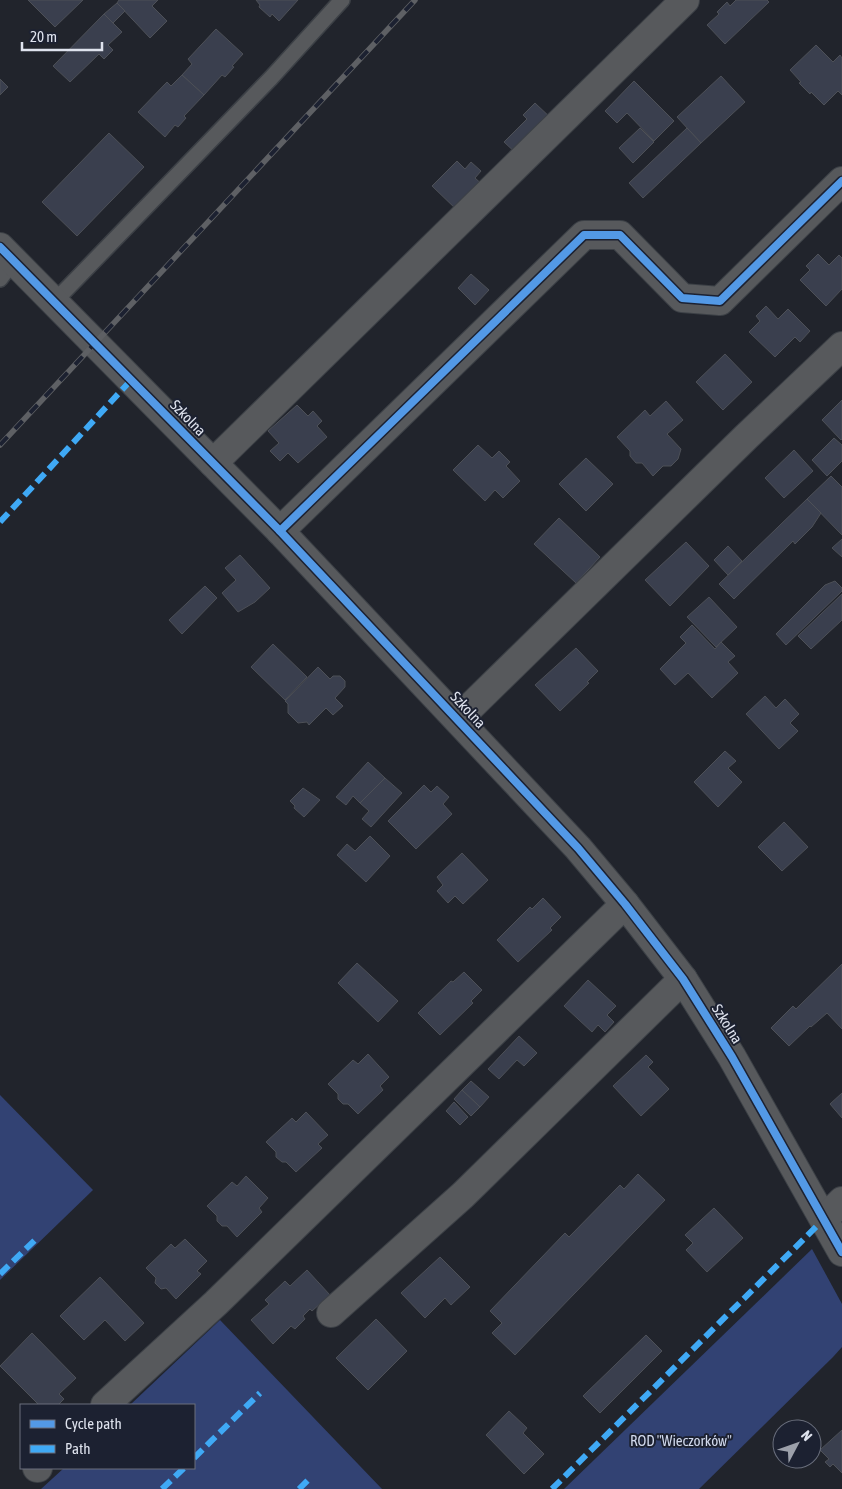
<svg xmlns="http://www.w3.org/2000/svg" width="842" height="1489" font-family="'Asap Condensed',sans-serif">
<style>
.green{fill:#324273}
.building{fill:#3a3f4e;stroke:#4d5057}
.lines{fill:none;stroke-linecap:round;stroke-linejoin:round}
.lane-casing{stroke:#3c4046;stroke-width:18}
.street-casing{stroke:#3c4046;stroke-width:30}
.lane{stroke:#57595c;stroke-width:15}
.street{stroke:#57595c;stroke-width:28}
.rail-casing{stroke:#5e6064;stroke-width:5.5}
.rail{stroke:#1c2131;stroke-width:4;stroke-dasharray:11;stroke-linecap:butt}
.quiet{stroke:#3fa9f5;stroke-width:6;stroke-dasharray:12 6;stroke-linecap:butt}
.cycleway-casing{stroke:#1c2131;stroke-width:11}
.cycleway{stroke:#5399e6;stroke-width:8}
.labels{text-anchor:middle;stroke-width:4;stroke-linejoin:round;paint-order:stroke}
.street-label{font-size:15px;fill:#dfe3ee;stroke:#1c2131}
.park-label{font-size:15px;fill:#d1d9ed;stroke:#1c2131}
</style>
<rect width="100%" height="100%" fill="#21242c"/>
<g class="green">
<polygon points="0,1095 93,1190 0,1280"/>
<polygon points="812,1249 842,1304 842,1347 833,1357 699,1489 564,1489"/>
<polygon points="220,1320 382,1489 41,1489 64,1468 194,1468 194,1405 130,1405"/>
</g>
<g class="building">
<polygon points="28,0 83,0 55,27"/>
<polygon points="119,0 158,0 152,6 167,21 150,38 117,3"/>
<polygon points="256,0 298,0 279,21 272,14 270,17 259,7 260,5"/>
<polygon points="736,0 767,0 769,2 725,44 707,25 719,14 717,12 727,2 730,6"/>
<polygon points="117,3 125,11 113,23 104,14"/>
<polygon points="104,14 122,32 108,45 113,50 104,59 99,54 70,82 53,66"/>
<polygon points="216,29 243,54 232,66 234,67 225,77 222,75 204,95 182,75 192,64 188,59"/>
<polygon points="816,45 833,62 840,55 842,58 842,95 838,91 824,105 811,92 810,94 799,83 801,82 790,70"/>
<polygon points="182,75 204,95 184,116 186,118 178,127 175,125 165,137 138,112 167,82 171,86"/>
<polygon points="721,76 745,102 701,143 677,117"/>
<polygon points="0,79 8,87 0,95"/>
<polygon points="634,81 674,121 654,141 627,113 617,123 605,111"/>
<polygon points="535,103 553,120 518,155 504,142 527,119 523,115"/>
<polygon points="640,128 654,142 633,163 619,148"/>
<polygon points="687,128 701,143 643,198 629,183"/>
<polygon points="109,133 144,167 77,236 42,202"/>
<polygon points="457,161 465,169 471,162 481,171 475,178 484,186 459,212 432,186"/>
<polygon points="818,254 829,265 839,255 842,258 842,289 826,306 800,280 810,270 806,266"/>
<polygon points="471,274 489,290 475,305 458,288"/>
<polygon points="766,306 778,319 788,309 810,331 800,342 795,337 775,357 749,332 760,321 756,316"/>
<polygon points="725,354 752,382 723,410 696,382"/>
<polygon points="842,400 842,439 841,440 822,420"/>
<polygon points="666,401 683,420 667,434 681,449 678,459 671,466 663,466 653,476 642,463 636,463 630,456 630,451 617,437 645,410 650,416"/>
<polygon points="297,405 308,416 313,411 322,421 317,426 327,437 298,463 288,453 280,461 270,451 279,443 268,431"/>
<polygon points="834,438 842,445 842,461 827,476 812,460"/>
<polygon points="478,445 492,458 499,451 510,462 506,466 520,481 503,498 495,490 485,501 453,470"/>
<polygon points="794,450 813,471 784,498 765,478"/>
<polygon points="586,458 613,484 586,511 559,484"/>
<polygon points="831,476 842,487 842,535 807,499"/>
<polygon points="807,499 821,513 812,527 795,544 793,541 734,599 719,584"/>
<polygon points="559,518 600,557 576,583 534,544"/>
<polygon points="842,539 842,557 832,548"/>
<polygon points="686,542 709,566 670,606 645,580"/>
<polygon points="728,546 742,561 728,575 714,560"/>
<polygon points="240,555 270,588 255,602 238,612 222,593 236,580 225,568"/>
<polygon points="835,581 842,588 842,591 786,645 776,634 825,585"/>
<polygon points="205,586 217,598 182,634 169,620"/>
<polygon points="842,594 842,620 811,649 798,636"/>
<polygon points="709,597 737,627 716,647 687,617"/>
<polygon points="692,625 715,649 721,642 735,656 728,662 738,673 712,698 688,673 675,685 660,669 686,643 680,637"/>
<polygon points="273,644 307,677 285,700 251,667"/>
<polygon points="576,648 598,671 587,682 589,683 560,711 535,685"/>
<polygon points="318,667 330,679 333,676 340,676 345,681 345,687 335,698 343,706 333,715 326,708 309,725 307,722 298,723 288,713 288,704 285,701"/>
<polygon points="765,696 776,708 785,699 799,714 790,723 798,731 779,749 746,714"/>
<polygon points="725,751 736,761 728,768 742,782 718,807 694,782"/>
<polygon points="368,762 385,778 360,803 353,796 346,805 336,797"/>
<polygon points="385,778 402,793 371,827 362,819 369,811 360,803"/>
<polygon points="424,785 431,792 437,786 449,797 443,804 452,814 416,849 388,821"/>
<polygon points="303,788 320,800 304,817 294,808 295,806 290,801"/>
<polygon points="784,822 808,847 782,871 758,847"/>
<polygon points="370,836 390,856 366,882 337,855 347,844 355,851"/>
<polygon points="462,853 488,880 463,904 455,896 448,903 437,891 443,885 437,877"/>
<polygon points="543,898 561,917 550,928 552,930 518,962 497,940 530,907 532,909"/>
<polygon points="357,963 398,1001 378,1022 338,983"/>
<polygon points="842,964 842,1029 827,1013 811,1027 810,1026 789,1046 771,1028 793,1006 796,1009"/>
<polygon points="464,972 482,990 471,1001 473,1003 440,1035 418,1013 451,981 453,982"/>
<polygon points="588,980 616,1006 607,1015 614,1022 605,1032 598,1025 592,1032 564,1006"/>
<polygon points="519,1036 537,1053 524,1066 517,1060 499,1079 488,1069"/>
<polygon points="368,1054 389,1077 380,1086 383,1090 358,1114 348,1104 343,1104 338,1099 338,1094 328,1084 353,1060 358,1064"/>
<polygon points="646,1055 653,1062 648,1067 669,1089 641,1116 613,1086"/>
<polygon points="471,1081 489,1097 480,1107 462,1090"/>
<polygon points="462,1090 480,1107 471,1116 454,1099"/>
<polygon points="842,1093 842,1118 830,1104"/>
<polygon points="454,1102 468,1117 460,1125 446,1111"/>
<polygon points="306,1112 328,1135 318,1144 322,1148 296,1172 286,1162 282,1162 276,1157 276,1152 266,1142 292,1118 296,1122"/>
<polygon points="638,1174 665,1200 515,1355 492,1333 502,1323 490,1311 565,1233 569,1237 620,1185 624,1189"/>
<polygon points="246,1176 268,1198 259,1208 262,1212 237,1237 227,1226 222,1226 217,1221 217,1216 207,1206 232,1182 237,1186"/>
<polygon points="714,1208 743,1238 707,1272 686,1250 693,1243 685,1235"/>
<polygon points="185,1239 207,1261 197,1271 201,1274 176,1299 166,1288 161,1289 155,1283 156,1278 146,1268 171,1244 175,1248"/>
<polygon points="440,1257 470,1287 451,1305 445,1298 425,1318 401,1293"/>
<polygon points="307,1270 330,1295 312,1311 310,1309 303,1316 305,1319 295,1329 291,1326 273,1344 251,1320 269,1304 265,1300 285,1281 290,1286"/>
<polygon points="100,1277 144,1323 125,1341 105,1320 84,1340 60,1316"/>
<polygon points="376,1319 407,1351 368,1390 336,1358"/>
<polygon points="32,1333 76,1378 59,1394 64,1399 58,1405 39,1405 0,1366"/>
<polygon points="646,1335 662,1351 600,1413 583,1396"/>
<polygon points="509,1411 527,1428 523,1433 544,1454 524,1474 486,1435"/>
<polygon points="842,1430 842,1473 833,1464 830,1467 825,1462 829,1459 820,1450"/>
</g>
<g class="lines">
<g class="lane-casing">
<g id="lane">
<polyline points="0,279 14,260"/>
<polyline points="55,301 271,78 342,0"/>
</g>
</g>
<g class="street-casing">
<g id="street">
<polyline points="0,247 280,531 578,848 625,904 683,979 732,1057 842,1252"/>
<polyline points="213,463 685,0"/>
<polyline points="280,531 584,235 620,235 682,298 720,301 842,181"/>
<polyline points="458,719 746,437 842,346"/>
<polyline points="824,1219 842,1201"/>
<polyline points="331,1313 463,1195 683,979"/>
<polyline points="105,1405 216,1303 625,904"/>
<polyline points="37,1468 38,1468"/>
</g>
</g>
<use href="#lane" class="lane"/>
<use href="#street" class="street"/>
<g class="rail-casing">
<polyline id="rail" points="0,445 415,0"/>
</g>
<use href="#rail" class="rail"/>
<g class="quiet">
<polyline points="0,522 132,379"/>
<polyline points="0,1274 36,1239"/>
<polyline points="194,1458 260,1393"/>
<polyline points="162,1489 184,1468"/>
<polyline points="299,1489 308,1480"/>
<polyline points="552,1489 824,1219"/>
</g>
<g class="cycleway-casing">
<g id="cycleway">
<polyline points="0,247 280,531 578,848 625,904 683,979 732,1057 842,1252"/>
<polyline points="280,531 584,235 620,235 682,298 720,301 842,181"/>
</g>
</g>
<use href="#cycleway" class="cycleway"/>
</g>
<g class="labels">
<g class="street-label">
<text transform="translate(188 418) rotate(46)" y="5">Szkolna</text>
<text transform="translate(468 710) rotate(47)" y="5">Szkolna</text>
<text transform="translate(727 1024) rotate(58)" y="5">Szkolna</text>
</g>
<g class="park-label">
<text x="681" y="1446">ROD "Wieczorków"</text>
</g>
</g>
<rect x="20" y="1404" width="175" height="65" fill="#1c2131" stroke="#6a6f7d"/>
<rect x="30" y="1420" width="25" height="8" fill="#5399e6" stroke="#6a6f7d"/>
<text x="65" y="1429" font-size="15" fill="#dfe3ee">Cycle path</text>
<rect x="30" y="1445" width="25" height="8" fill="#3fa9f5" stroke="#6a6f7d"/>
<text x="65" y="1454" font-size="15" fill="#dfe3ee">Path</text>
<g transform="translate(797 1444) rotate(49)"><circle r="24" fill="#1c2131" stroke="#6a6f7d"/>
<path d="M0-4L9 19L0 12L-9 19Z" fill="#9ca0aa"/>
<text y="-8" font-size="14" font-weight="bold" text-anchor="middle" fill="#dfe3ee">N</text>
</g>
<path d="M22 42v8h80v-8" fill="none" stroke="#dfe3ee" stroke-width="2.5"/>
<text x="30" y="42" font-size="15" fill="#dfe3ee" stroke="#1c2131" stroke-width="4" paint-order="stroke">20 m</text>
</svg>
